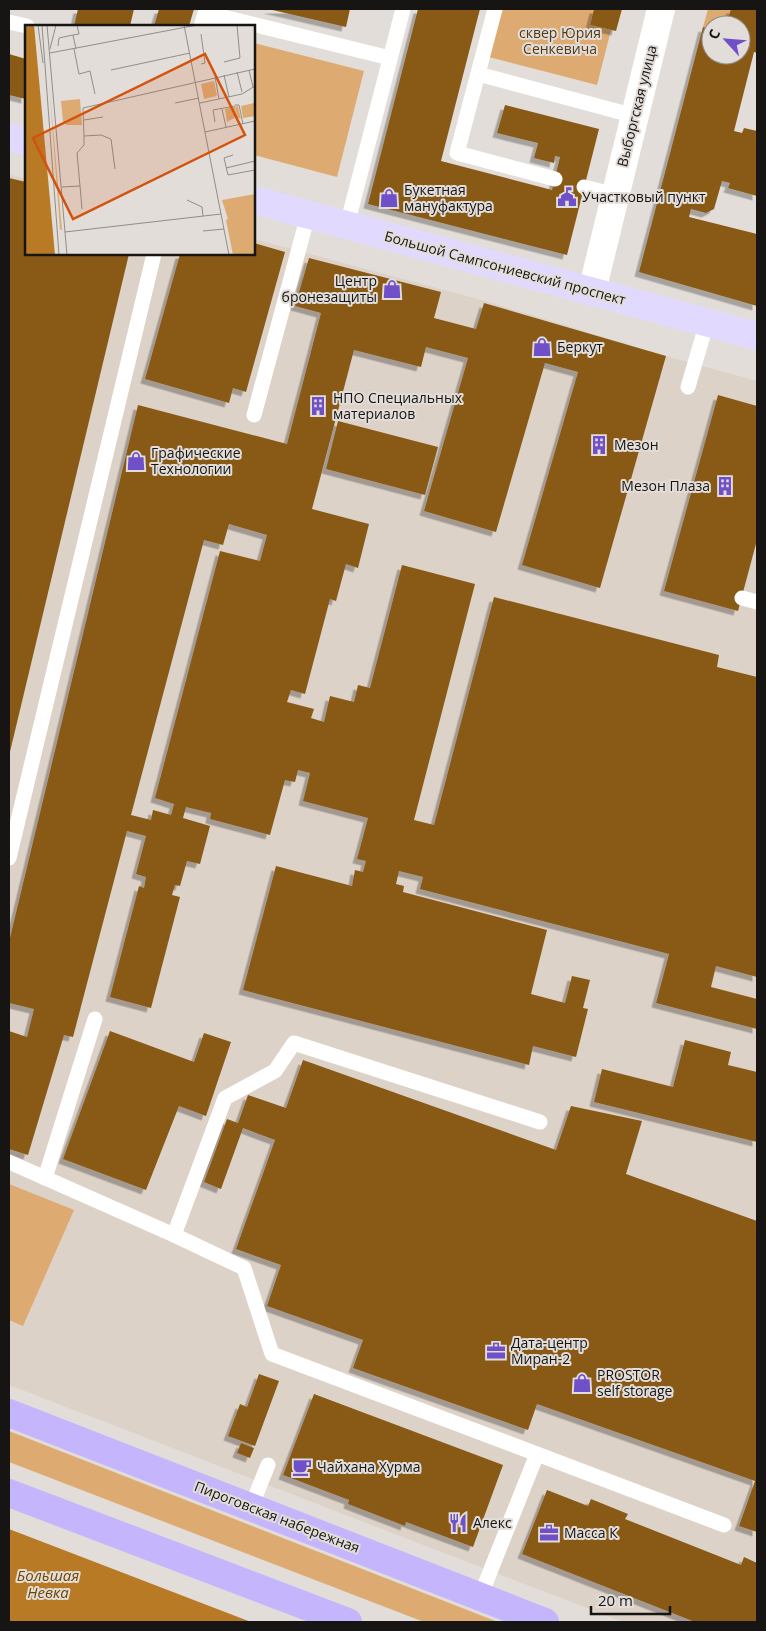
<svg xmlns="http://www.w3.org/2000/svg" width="766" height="1631" font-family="'Open Sans',sans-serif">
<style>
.built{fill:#ddd2c7}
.green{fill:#ddab72}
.water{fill:#b97a25}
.building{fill:#895a19;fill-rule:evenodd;filter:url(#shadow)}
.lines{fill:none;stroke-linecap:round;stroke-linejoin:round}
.lane{stroke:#fff;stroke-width:15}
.street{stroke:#fff;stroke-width:28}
.secondary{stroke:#e2dafe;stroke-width:28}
.primary{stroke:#c5b5fd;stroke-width:28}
.labels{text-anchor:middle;stroke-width:4;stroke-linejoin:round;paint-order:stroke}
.park-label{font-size:14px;fill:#543917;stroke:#e2ddd8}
.street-label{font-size:14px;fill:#171513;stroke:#e2ddd8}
.poi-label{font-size:14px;fill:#171513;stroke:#e2ddd8;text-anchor:start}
.water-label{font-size:15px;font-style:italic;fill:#6e4401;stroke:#e2ddd8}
.inset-road{fill:none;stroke:#918d89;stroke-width:1}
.view{fill:#d3520d;fill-opacity:0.15;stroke:#d3520d;stroke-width:2.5}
.inset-edge{fill:none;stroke:#171513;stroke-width:2.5}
</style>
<defs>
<filter id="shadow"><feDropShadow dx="-4.5" dy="4.5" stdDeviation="0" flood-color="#0004"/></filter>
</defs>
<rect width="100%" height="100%" fill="#e2ddd8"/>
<polygon class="built" points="9,174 26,179 26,254 254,254 254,239 485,301 666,356 757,381 757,1622 623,1622 9,1385"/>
<g class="green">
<polygon points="501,9 594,9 590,25 611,30 597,85 489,57"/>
<polygon points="708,9 731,9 726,25 711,25 711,29 703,27"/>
<polygon points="254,43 364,71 337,177 254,155"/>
<polygon points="9,1184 74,1210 23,1326 9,1320"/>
<polygon points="9,1431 498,1622 424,1622 9,1462"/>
</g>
<polygon class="water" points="9,1529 251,1622 9,1622"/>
<g class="building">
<polygon points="78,9 134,9 130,26 74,26"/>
<polygon points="159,9 194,9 189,26 154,26"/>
<polygon points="268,9 350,9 346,27"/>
<polygon points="418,9 480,9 441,161 552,190 560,157 555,156 554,163 534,158 538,143 497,133 505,105 599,129 567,255 368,204"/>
<polygon points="594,9 622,9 616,31 590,25"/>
<polygon points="731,9 757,9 757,53 754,52 734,131 742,133 744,128 757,131 757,196 728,188 730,183 722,181 714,209 706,213 691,209 689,217 757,234 757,306 639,272 703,27 711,29 711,55 741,55 741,25 726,25"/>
<polygon points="9,54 26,59 26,99 9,95"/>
<polygon points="9,178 26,182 26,254 129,254 9,756"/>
<polygon points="254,243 285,252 246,392 233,388 229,403 145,379 180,254 254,254"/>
<path d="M309,258L441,292L434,318L476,329L484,303L666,356L600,588L522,565L578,372L545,363L496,532L424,511L468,358L426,347L421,367L354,350L312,509L369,524L358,568L346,564L336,601L330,599L305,694L291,690L287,702L314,709L311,718L324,722L330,696L354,702L358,685L370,688L402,565L475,584L414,820L434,825L494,597L719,655L717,667L757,677V977L716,966L711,987L757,999V1029L656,1003L669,954L420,889L423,877L399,871L396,884L404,886L403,892L547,930L531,994L565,1003L572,976L590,980L583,1008L588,1009L576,1057L533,1046L529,1065L243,990L276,866L352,886L355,870L363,872L366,861L357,859L368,818L303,801L310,773L298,770L295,782L285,780L270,835L210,819L211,813L186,807L183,818L210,826L200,864L187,861L180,886L175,885L172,895L180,897L151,1008L110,997L139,886L144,888L146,877L136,874L146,836L127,831L73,1037L64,1035L28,1155L9,1149V1031L27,1037L34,1009L9,1003V942L138,405L287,444L321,313L295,306ZM229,524L267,535L260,561L220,551L155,798L174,804L171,815L153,810L151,820L131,815L204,540L223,545Z"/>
<polygon points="718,395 757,406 757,540 738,611 664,591"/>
<polygon points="338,421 438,447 425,495 326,469"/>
<polygon points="110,1031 194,1062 204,1033 231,1042 206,1116 179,1106 146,1190 63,1159"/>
<polygon points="685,1040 731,1052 728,1065 757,1072 757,1142 594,1102 602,1069 673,1087"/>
<polygon points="303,1060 556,1150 571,1106 642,1121 626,1174 757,1221 757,1532 739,1526 755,1481 537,1404 528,1430 353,1368 363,1340 267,1306 281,1265 236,1249 275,1140 243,1128 221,1189 204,1182 227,1119 238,1123 248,1095 286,1108"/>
<polygon points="259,1374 279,1381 255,1446 228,1436 240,1404 247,1407"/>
<polygon points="314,1394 503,1465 473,1547 406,1522 405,1526 348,1504 349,1500 283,1475"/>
<polygon points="241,1443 254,1448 250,1458 237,1453"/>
<polygon points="547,1490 588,1506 591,1499 628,1514 625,1519 741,1565 744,1557 757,1563 757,1622 695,1622 522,1554"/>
</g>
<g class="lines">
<g class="lane">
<polyline points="495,9 457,153 555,179"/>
<polyline points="211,14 390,58"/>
<polyline points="9,22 27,26"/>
<polyline points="478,74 635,116"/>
<polyline points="584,187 616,195"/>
<polyline points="347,225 403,9"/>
<polyline points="688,387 707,322"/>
<polyline points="254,415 308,215"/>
<polyline points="742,598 757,602"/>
<polyline points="9,858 154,254"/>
<polyline points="9,1162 174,1235"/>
<polyline points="45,1178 95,1019"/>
<polyline points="537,1454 724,1525"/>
<polyline points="251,1507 268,1465"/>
<polyline points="480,1597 537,1454 272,1354 244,1268 174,1235 225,1098 275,1071 294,1043 540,1122"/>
</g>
<g class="street">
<polyline points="208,26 213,9"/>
<polyline points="592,291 661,9"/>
</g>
<g class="secondary">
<polyline points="9,137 26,141"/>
<polyline points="254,200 757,336"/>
</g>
<g class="primary">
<polyline points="9,1413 545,1622"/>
<polyline points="9,1493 348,1622"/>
</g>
</g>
<defs>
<g id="civic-bare" transform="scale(1.5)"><path d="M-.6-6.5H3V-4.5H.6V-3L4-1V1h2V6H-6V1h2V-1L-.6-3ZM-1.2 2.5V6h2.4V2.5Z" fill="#7050c9" stroke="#e2ddd8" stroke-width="2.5" paint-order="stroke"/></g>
<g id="shop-bare" transform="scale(1.5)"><path d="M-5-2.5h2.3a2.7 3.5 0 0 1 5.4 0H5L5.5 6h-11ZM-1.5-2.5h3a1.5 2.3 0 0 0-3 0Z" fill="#7050c9" stroke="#e2ddd8" stroke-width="2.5" paint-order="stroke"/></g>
<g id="building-bare" transform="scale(1.5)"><path d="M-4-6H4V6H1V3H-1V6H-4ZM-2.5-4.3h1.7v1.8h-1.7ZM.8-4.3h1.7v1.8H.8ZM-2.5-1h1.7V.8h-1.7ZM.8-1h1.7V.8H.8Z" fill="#7050c9" stroke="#e2ddd8" stroke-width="2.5" paint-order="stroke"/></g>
<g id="office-bare" transform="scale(1.5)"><path d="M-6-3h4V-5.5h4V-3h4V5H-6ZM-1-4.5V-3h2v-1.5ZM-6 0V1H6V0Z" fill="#7050c9" stroke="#e2ddd8" stroke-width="2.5" paint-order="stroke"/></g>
<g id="cafe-bare" transform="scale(1.5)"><path d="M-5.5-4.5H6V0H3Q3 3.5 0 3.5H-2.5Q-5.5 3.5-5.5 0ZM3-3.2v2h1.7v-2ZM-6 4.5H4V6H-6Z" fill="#7050c9" stroke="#e2ddd8" stroke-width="2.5" paint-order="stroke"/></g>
<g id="restaurant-bare" transform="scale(1.5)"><path d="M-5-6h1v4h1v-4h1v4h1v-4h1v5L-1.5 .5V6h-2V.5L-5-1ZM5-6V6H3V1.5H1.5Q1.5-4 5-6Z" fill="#7050c9" stroke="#e2ddd8" stroke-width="2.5" paint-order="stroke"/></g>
</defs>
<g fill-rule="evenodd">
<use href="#civic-bare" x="567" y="197"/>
<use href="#shop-bare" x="389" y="198"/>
<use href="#shop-bare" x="392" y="289"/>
<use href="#shop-bare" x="542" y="347"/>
<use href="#building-bare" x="318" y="406"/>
<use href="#building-bare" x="599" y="445"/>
<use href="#shop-bare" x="136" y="461"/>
<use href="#building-bare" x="725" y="486"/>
<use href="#office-bare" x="496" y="1351"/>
<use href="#shop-bare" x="582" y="1383"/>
<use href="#cafe-bare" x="302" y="1467"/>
<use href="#restaurant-bare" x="458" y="1523"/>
<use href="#office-bare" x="549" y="1533"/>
</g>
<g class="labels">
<g class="park-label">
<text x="560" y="38">сквер Юрия<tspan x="560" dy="16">Сенкевича</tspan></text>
</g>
<g class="street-label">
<text transform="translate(637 106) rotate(-76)" y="5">Выборгская улица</text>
<text transform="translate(505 268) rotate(15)" y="5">Большой Сампсониевский проспект</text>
<text transform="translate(277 1517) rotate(21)" y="5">Пироговская набережная</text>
</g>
<g class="poi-label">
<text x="404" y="195">Букетная<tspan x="404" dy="16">мануфактура</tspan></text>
<text x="582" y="202">Участковый пункт</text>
<text x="377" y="286" text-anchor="end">Центр<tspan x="377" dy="16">бронезащиты</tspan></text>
<text x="557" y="352">Беркут</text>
<text x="333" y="403">НПО Специальных<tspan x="333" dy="16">материалов</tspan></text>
<text x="614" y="450">Мезон</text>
<text x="151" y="458">Графические<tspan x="151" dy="16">Технологии</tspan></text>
<text x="710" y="491" text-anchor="end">Мезон Плаза</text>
<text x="511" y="1348">Дата-центр<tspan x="511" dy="16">Миран-2</tspan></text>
<text x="597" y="1380">PROSTOR<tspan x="597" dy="16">self storage</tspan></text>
<text x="317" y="1472">Чайхана Хурма</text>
<text x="473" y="1528">Алекс</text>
<text x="564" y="1538">Масса К</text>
</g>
<g class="water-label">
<text x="48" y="1581">Большая<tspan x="48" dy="17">Невка</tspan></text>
</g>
</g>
<g transform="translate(25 25)">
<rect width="230" height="230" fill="#e2ddd8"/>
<path d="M189,56L192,71L179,74L176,59ZM24,58L37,205H36L35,204ZM230,73V91L218,93L216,81L229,78ZM55,74L57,100H42L38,97L36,76ZM213,81L216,94L211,92L202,97L200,84ZM230,169V230H208L201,195L203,194L197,175Z" fill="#ddab72"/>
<path d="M0,0H9L30,230H0Z" fill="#b97a25"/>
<path class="inset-road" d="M13,0L18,38M17,0L34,230M22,0L42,230M159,0L204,230M176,9L180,38L176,39M48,10L54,9L52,0M33,21L34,13L48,10L51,24M25,24L31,0M49,24L54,49L65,46L70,69M25,28L172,0M199,37L215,33L212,0M86,45L165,28M224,45L228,62M212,47L217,67M199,50L204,72M190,52L194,74M150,78L174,73M175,78L217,69L230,61M210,80H214L218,99M197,84L201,102M59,95L78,92M190,97L188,85L210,81M180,107L230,96M59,111L58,83L230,44M208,130L199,133L203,150L230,145M201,143L230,136M55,161L57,184M37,162L55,161L52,128L59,120V111L76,110L86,114L90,144M162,175L177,182L178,191M178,206L199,204M40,207L196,189"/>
<path class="view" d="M180,29L220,110L48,194L8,113Z"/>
<rect width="230" height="230" class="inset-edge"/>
</g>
<rect width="766" height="1631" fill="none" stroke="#171513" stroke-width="20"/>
<g transform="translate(726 40) rotate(296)"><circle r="24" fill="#e2ddd8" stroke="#918d89"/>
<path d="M0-4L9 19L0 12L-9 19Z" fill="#7050c9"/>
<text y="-8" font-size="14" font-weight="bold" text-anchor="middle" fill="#171513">С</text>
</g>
<path d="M591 1606v8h79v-8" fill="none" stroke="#171513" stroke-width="2.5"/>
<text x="598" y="1606" font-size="15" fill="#171513" stroke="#e2ddd8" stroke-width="4" paint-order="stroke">20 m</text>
</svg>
